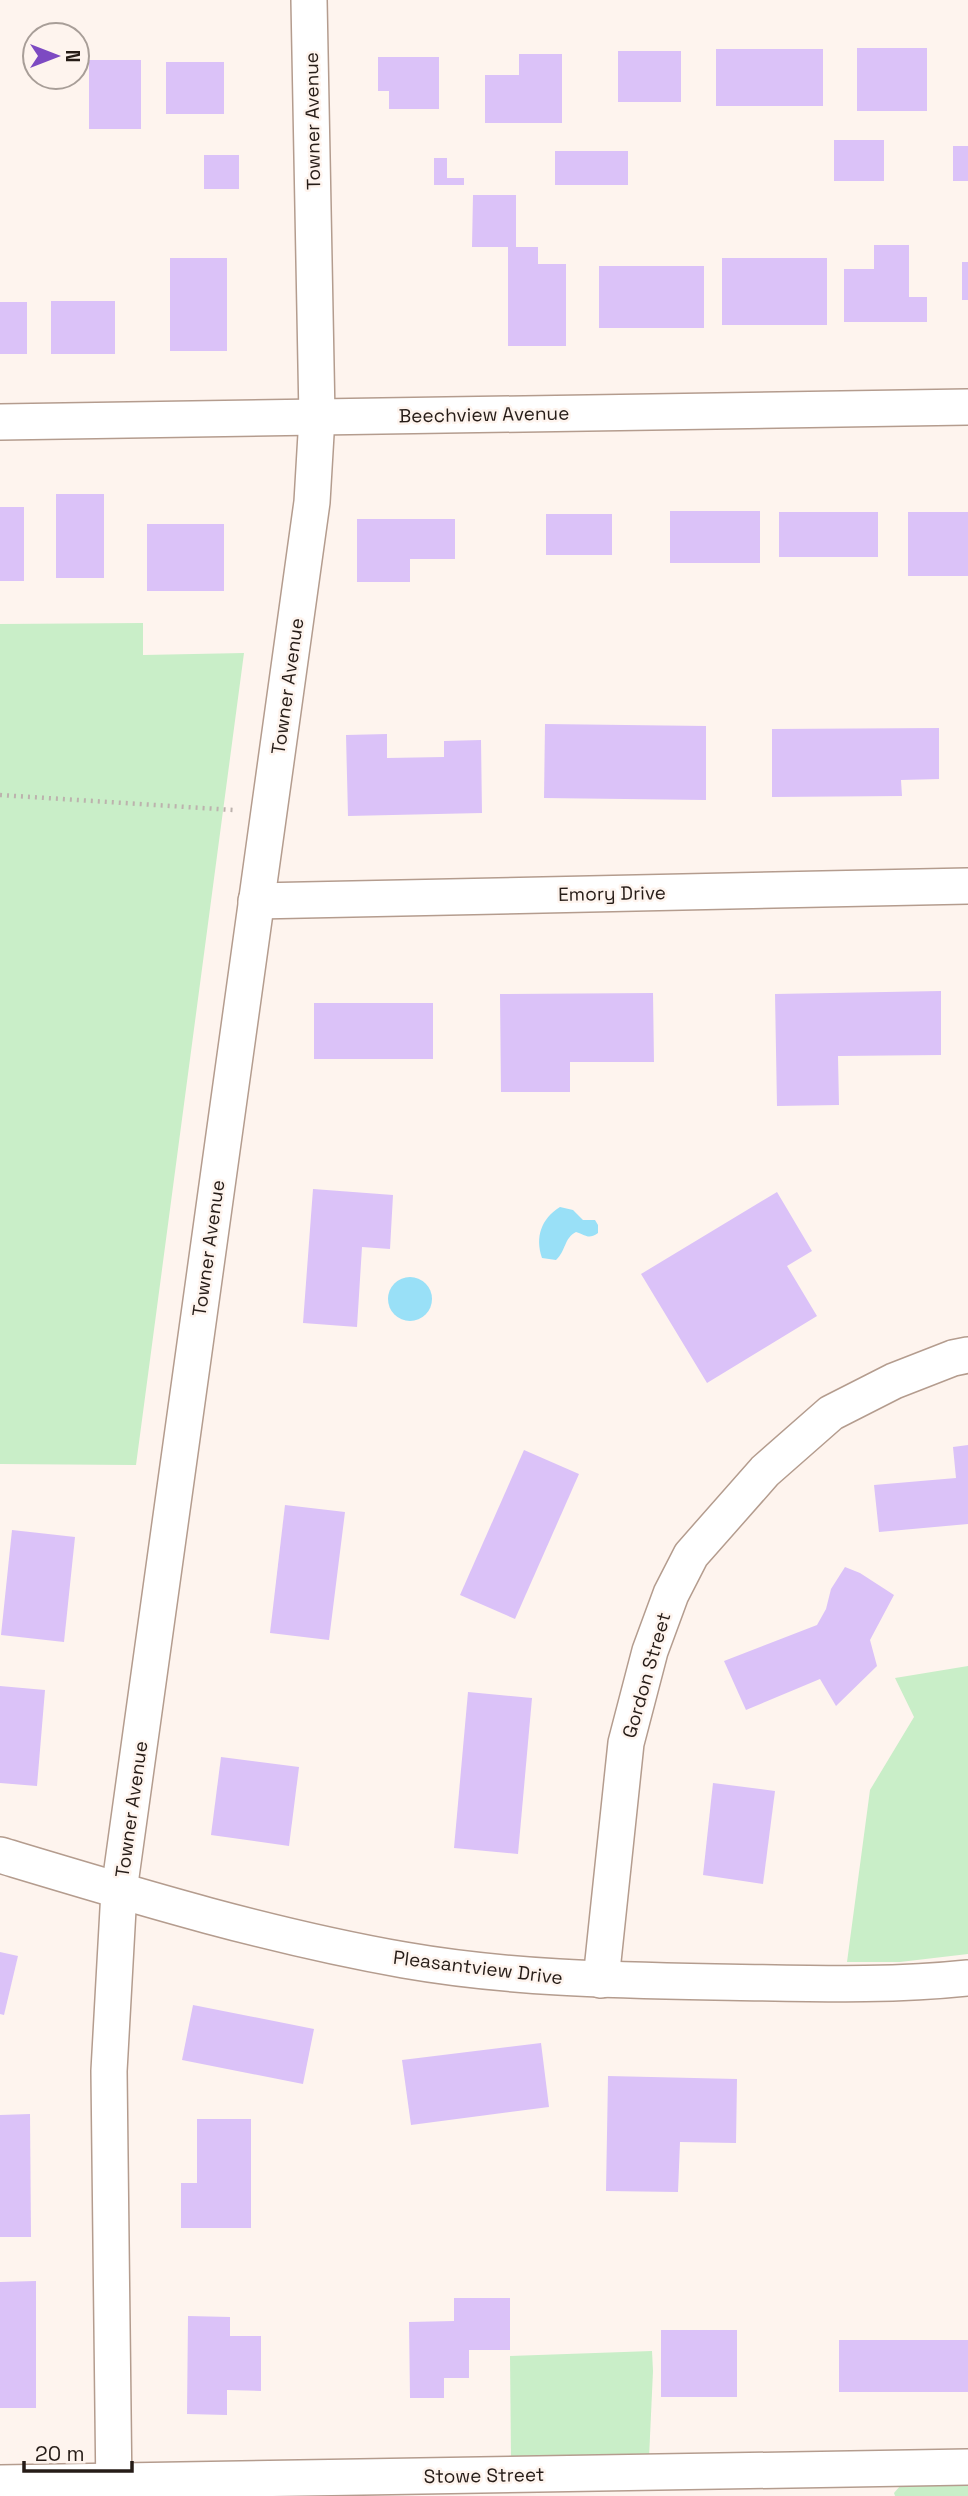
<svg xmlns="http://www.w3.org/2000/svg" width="968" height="2496" font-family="'Space Grotesk',sans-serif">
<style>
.green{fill:#c9eec8}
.water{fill:#99e0f7}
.building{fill:#dbc2f8}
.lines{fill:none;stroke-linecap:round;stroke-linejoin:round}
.minor-casing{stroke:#b49c8e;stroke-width:38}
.path{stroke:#bcb2ad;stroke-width:4.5;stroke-dasharray:2 5;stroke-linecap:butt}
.minor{stroke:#fff;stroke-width:35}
.labels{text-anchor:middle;stroke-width:5;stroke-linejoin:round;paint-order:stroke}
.street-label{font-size:19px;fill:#261c17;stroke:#fef4ee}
</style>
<rect width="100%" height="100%" fill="#fef4ee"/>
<g class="green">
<polygon points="143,623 143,655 244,653 136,1465 0,1464 0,624"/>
<polygon points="968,1666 968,1954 900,1962 847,1962 870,1790 914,1717 895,1678"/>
<polygon points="652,2351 653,2371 649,2458 511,2458 510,2356"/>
<polygon points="968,2484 968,2496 895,2496 894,2493 900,2486"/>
</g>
<g class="water">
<path d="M560,1207L573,1210L583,1220H595L598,1225V1233C588,1240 586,1235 576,1232C564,1238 566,1251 556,1260L542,1258C535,1237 541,1219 560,1207Z"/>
<circle cx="410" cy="1299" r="22"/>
</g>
<g class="building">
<rect x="857" y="48" width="70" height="63"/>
<rect x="716" y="49" width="107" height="57"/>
<rect x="618" y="51" width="63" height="51"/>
<polygon points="519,54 562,54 562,123 485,123 485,75 519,75"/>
<polygon points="378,57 439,57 439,109 389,109 389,91 378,91"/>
<rect x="89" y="60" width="52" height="69"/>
<rect x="166" y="62" width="58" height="52"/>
<rect x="834" y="140" width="50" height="41"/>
<rect x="953" y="146" width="15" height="35"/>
<rect x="555" y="151" width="73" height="34"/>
<rect x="204" y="155" width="35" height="34"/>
<polygon points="434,158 447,158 447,178 464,178 464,185 434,185"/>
<polygon points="473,195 516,195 516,247 538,247 538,264 566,264 566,346 508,346 508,247 472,247"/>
<polygon points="874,245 909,245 909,297 927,297 927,322 844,322 844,269 874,269"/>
<rect x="170" y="258" width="57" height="93"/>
<rect x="722" y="258" width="105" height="67"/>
<rect x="962" y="262" width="6" height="38"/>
<rect x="599" y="266" width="105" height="62"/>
<rect x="51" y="301" width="64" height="53"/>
<rect x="0" y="302" width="27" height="52"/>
<rect x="56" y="494" width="48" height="84"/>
<rect x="0" y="507" width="24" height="74"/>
<rect x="670" y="511" width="90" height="52"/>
<rect x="779" y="512" width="99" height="45"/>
<rect x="908" y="512" width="60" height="64"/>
<rect x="546" y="514" width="66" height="41"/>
<polygon points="357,519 455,519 455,559 410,559 410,582 357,582"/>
<rect x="147" y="524" width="77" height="67"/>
<polygon points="545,724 706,726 706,800 544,798"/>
<polygon points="939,728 939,779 901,780 902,796 772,797 772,729"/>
<polygon points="387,734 387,758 444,757 444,741 481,740 482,813 348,816 346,735"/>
<polygon points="941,991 941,1055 838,1056 839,1105 777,1106 775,994"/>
<polygon points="653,993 654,1062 570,1062 570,1092 501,1092 500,994"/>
<rect x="314" y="1003" width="119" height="56"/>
<polygon points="313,1189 393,1195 390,1249 362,1247 357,1327 303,1323"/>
<polygon points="777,1192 812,1251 787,1266 817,1316 707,1383 641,1274"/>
<polygon points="968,1445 968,1524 879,1532 874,1485 956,1478 953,1447"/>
<polygon points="524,1450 579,1474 515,1619 460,1595"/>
<polygon points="285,1505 345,1512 329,1640 270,1633"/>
<polygon points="12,1530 75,1537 64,1642 1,1635"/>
<polygon points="845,1567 860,1573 894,1595 870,1640 877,1666 836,1706 820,1679 746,1710 724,1661 817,1625 826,1609 831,1589"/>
<polygon points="0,1686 45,1690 37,1786 0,1783"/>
<polygon points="468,1692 532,1698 518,1854 454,1848"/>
<polygon points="221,1757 299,1767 289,1846 211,1835"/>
<polygon points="713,1783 775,1791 763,1884 703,1875"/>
<polygon points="0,1952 18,1956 4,2015 0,2014"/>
<polygon points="193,2005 314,2029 303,2084 182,2060"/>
<polygon points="541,2043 549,2107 411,2125 402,2060"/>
<polygon points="608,2076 737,2079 736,2143 680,2142 678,2192 606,2191"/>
<polygon points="30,2114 31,2237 0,2237 0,2115"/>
<polygon points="197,2119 251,2119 251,2228 181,2228 181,2183 197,2183"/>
<polygon points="36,2281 36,2408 0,2408 0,2282"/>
<polygon points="454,2298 510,2298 510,2350 469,2350 469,2378 444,2378 444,2398 410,2398 409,2322 454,2321"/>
<polygon points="188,2316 230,2317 230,2336 261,2336 261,2391 227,2390 227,2415 187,2414"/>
<rect x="661" y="2330" width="76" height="67"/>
<rect x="839" y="2340" width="129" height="52"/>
</g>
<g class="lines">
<g class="minor-casing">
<g id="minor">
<polyline points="0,422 968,407"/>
<polyline points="256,901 968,886"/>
<path d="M0,1855C133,1895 267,1936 404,1960C507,1978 610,1980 715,1982C799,1983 884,1987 968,1978"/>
<polyline points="601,1980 626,1743 650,1651 671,1594 691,1555 765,1471 831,1413 894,1381 953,1358 968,1355"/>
<polyline points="0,2483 968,2467"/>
<polyline points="114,2496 109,2071 119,1891 312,502 317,417 309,0"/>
</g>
</g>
<polyline class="path" points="0,795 233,810"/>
<use href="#minor" class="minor"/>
</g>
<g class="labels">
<g class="street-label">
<text transform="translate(312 121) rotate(-91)" y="7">Towner Avenue</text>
<text transform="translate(484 414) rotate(-1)" y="7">Beechview Avenue</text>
<text transform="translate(287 686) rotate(-82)" y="7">Towner Avenue</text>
<text transform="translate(612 893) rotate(-1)" y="7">Emory Drive</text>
<text transform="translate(208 1248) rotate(-82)" y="7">Towner Avenue</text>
<text transform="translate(646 1675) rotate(-74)" y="7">Gordon Street</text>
<text transform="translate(131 1809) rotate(-82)" y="7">Towner Avenue</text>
<text transform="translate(478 1967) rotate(7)" y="7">Pleasantview Drive</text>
<text transform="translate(484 2475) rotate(-1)" y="7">Stowe Street</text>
</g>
</g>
<g transform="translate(56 56) rotate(90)"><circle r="33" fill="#fef4ee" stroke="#a89e98" stroke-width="2"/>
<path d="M0-5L12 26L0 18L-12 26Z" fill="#7d4ac2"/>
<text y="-10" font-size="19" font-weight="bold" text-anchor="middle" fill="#261c17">N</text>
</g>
<path d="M24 2461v10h108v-10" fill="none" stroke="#261c17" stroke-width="3.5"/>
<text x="35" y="2461" font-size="21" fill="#261c17" stroke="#fef4ee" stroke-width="5" paint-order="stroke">20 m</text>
</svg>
